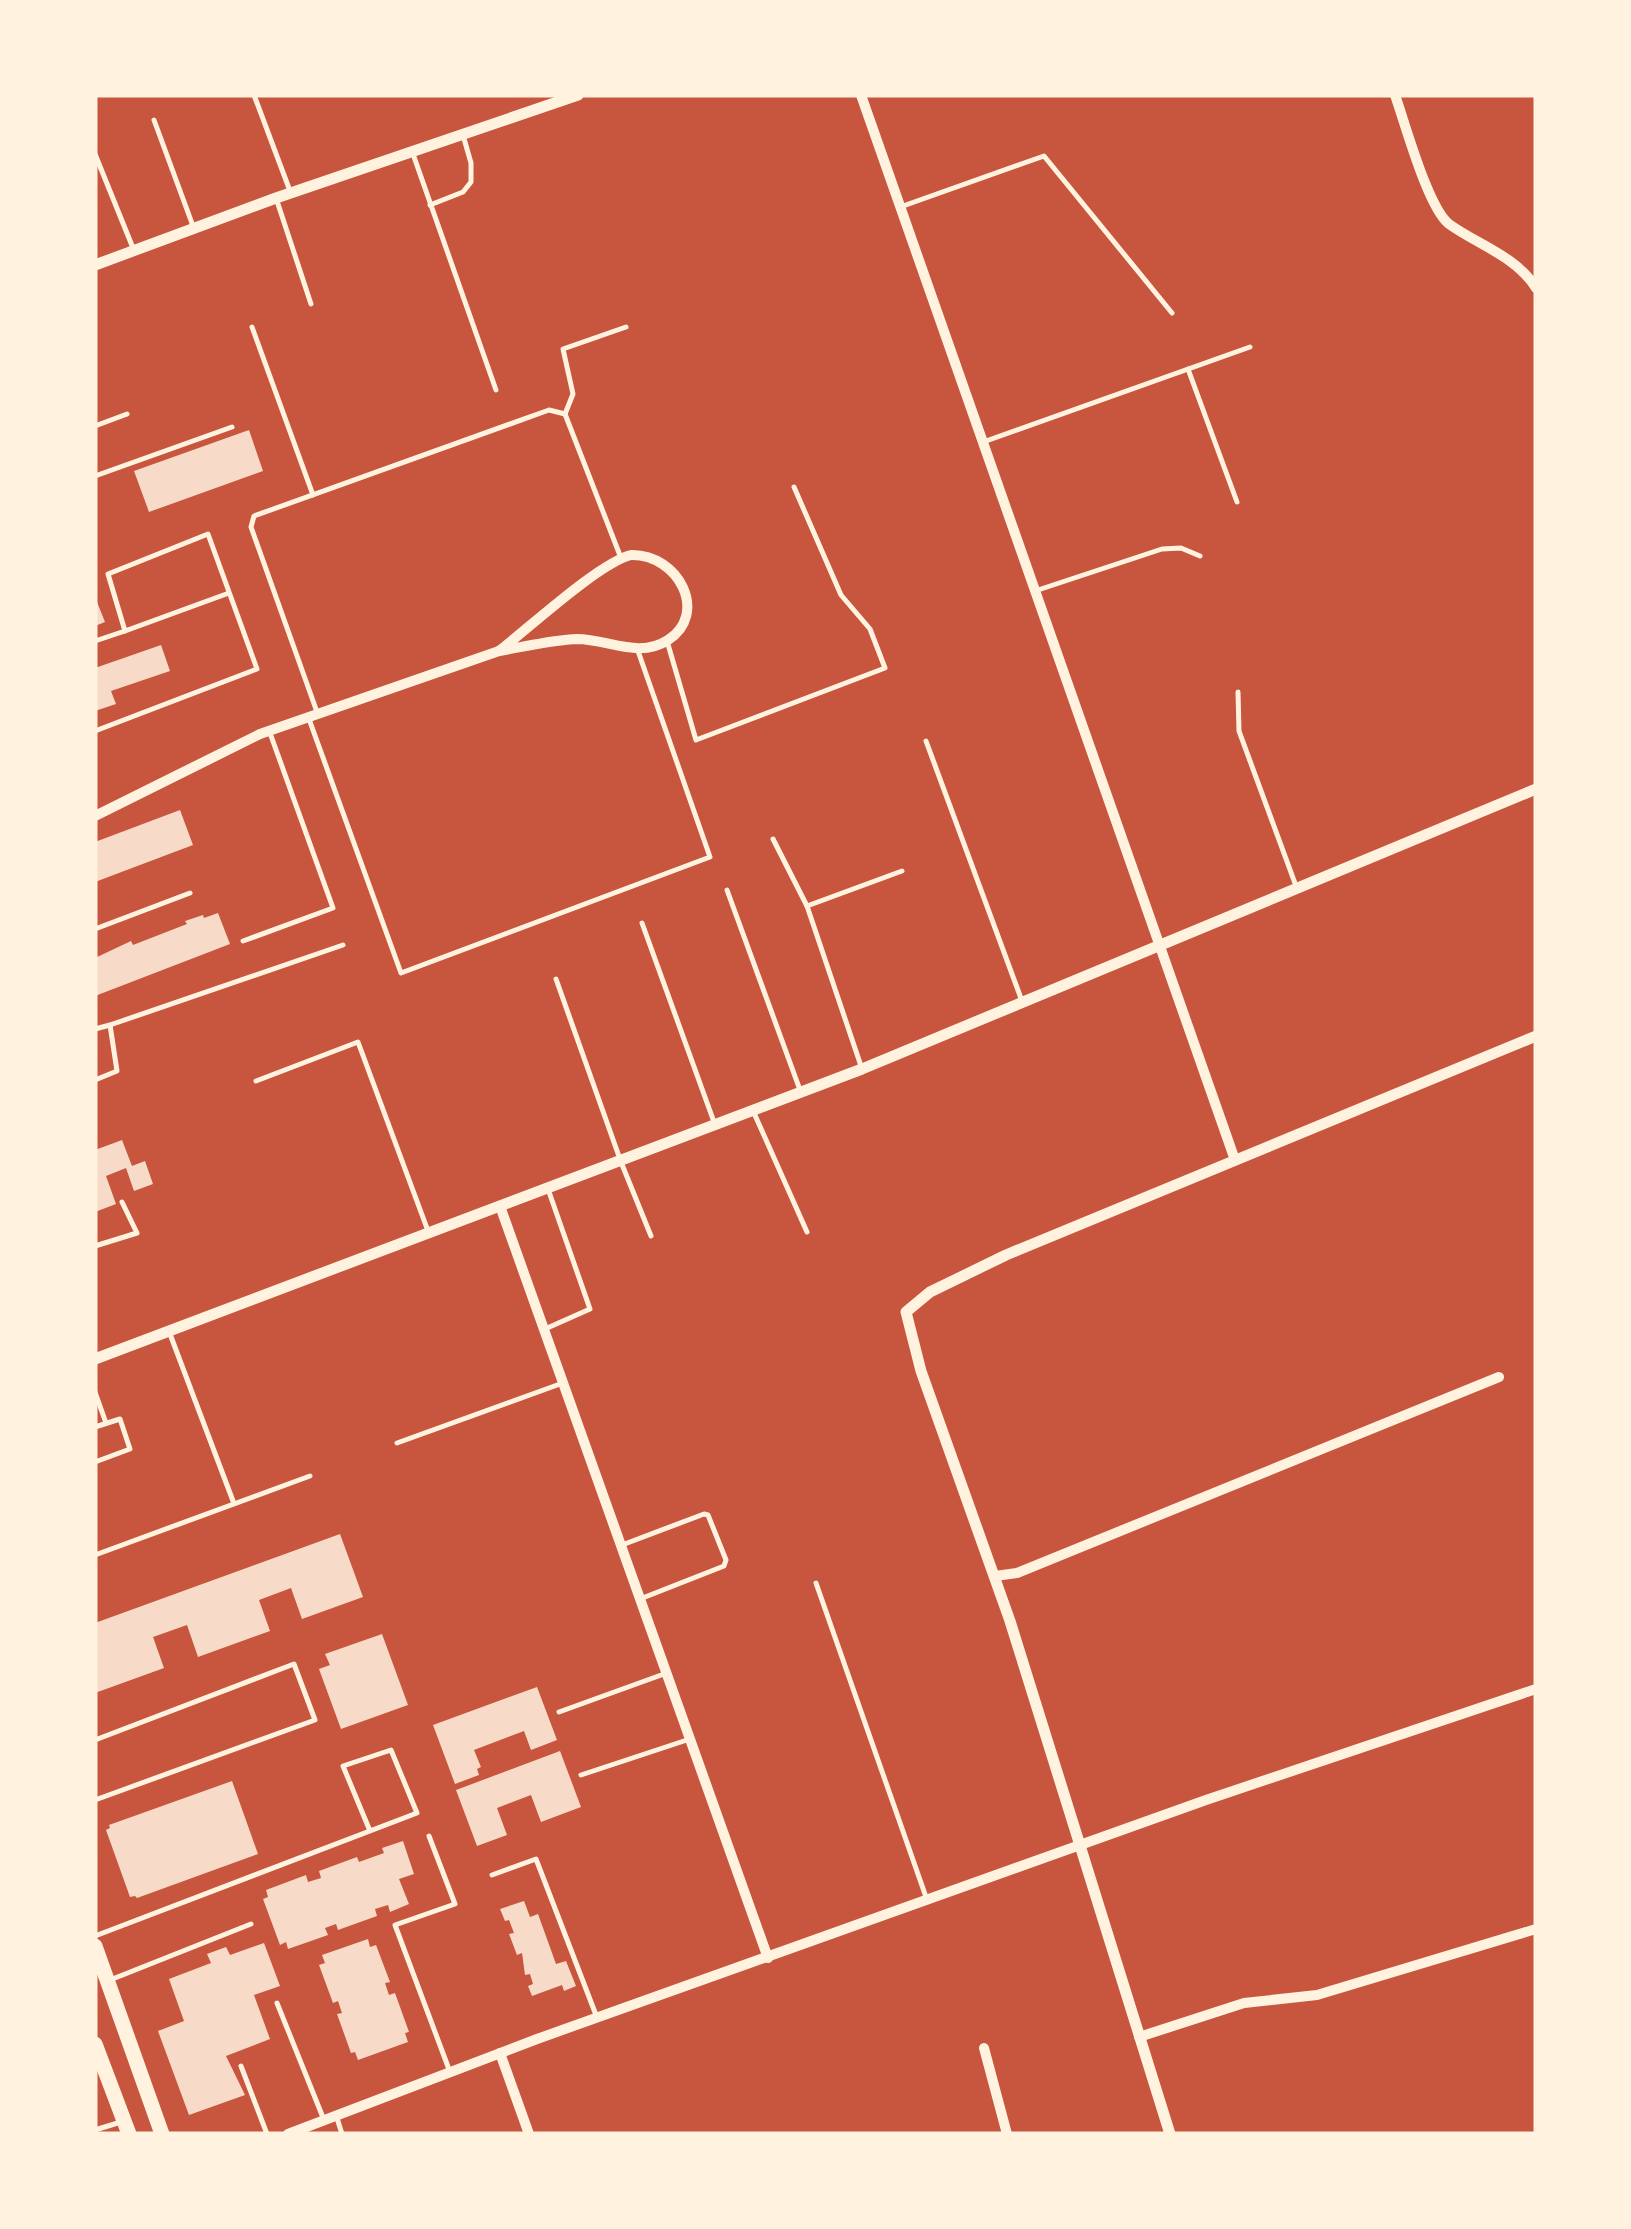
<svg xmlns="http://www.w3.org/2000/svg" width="1631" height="2229" font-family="'Public Sans',sans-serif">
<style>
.building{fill:#f7dbc8}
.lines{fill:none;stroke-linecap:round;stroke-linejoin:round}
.service{stroke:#fff3e0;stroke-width:5}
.minor{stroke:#fff3e0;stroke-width:10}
.tertiary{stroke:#fff3e0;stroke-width:11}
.primary{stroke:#fff3e0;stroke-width:15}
</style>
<rect width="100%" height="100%" fill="#c8553d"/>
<g class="building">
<polygon points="249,430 263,471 149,512 134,471"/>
<polygon points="95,597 105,622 95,626"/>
<polygon points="161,645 170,671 111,691 116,704 95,711 95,668"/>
<polygon points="180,810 193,845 95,882 95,842"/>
<polygon points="218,913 230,944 95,996 95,958 131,941 133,945 187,924 185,921 203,915 204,918"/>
<polygon points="122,1140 132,1166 145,1161 153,1184 134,1191 126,1168 106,1176 116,1204 95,1212 95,1150"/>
<polygon points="340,1534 363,1597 302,1619 291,1588 259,1600 270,1631 198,1657 187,1625 153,1637 164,1668 95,1693 95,1623"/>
<polygon points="382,1634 408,1705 341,1729 319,1669 330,1665 325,1654"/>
<polygon points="537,1687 557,1740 531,1750 524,1731 474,1750 481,1767 477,1769 479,1775 455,1784 433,1725"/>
<polygon points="560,1751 581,1807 541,1822 531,1795 497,1808 507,1835 477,1846 456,1790"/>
<polygon points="232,1781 258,1854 137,1898 135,1896 130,1897 106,1830 110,1828 109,1825"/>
<polygon points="403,1841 414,1874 399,1879 409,1904 390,1912 388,1905 375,1909 377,1916 338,1930 336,1924 325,1928 328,1935 288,1949 286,1942 280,1945 263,1899 268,1897 266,1890 306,1875 308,1882 321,1878 319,1871 357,1857 359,1862 384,1853 382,1848"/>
<polygon points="524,1901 530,1917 538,1914 556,1964 566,1961 576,1986 564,1991 562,1985 532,1996 528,1986 533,1984 530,1974 525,1975 522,1953 517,1955 509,1934 514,1933 509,1920 505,1921 500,1909"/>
<polygon points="368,1939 370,1947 376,1945 390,1982 385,1983 389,1995 395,1993 409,2032 405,2033 408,2042 358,2060 355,2052 351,2053 337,2014 342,2013 338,2001 333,2003 319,1965 325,1963 322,1955"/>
<polygon points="264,1943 280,1986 254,1995 270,2039 226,2056 245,2095 189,2115 158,2031 184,2021 169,1979 211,1963 207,1954 226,1947 230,1955"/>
</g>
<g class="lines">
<g class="service">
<polyline points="254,95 290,191"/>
<polyline points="154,120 193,226"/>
<polyline points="95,154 133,248"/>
<polyline points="413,154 496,390"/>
<polyline points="277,201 311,304"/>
<polyline points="430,205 463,192 471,182 471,163 463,135"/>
<polyline points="903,206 1044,156 1172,313"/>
<polyline points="252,327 313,495"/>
<polyline points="1188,369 1237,502"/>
<polyline points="565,414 573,394 563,349 626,327"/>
<polyline points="95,426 127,414"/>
<polyline points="986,441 1250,347"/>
<polyline points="95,476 232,427"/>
<polyline points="1038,590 1162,549 1181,548 1200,556"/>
<polyline points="95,641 125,631"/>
<polyline points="667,641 696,740 885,668 870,629 841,595 794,487"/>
<polyline points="1238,692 1239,731 1296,886"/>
<polyline points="317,712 251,527 254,516 549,410 565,414 621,558"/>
<polyline points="309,719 401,973 710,857 638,651"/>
<polyline points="95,731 257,669 208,534 108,574 125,631 229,593"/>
<polyline points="926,741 1022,1001"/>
<polyline points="773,839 807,906"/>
<polyline points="727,890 800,1090"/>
<polyline points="642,923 714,1122"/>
<polyline points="95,929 190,893"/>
<polyline points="243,941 333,908 270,733"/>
<polyline points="556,979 621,1162 651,1236"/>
<polyline points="110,1025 343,945"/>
<polyline points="95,1029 110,1025 117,1071 95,1080"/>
<polyline points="861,1066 807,906 902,871"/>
<polyline points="256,1081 358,1042 428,1231"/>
<polyline points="754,1113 807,1232"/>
<polyline points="95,1246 137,1233 122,1202"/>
<polyline points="545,1329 590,1309 548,1189"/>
<polyline points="170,1334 233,1501"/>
<polyline points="95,1392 106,1423"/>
<polyline points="95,1427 120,1419 130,1449 95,1462"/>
<polyline points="397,1443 560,1384"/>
<polyline points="622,1545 704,1514 708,1515 726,1560 724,1566 640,1599"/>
<polyline points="95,1555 310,1476"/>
<polyline points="816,1583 926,1897"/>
<polyline points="559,1712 664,1674"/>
<polyline points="95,1740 294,1664 315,1720 95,1800"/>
<polyline points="581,1775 690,1739"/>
<polyline points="429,1836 455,1904 395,1925 450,2072"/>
<polyline points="492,1875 536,1859 596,2015"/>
<polyline points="95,1936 417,1813 391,1750 343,1766 370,1831"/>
<polyline points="110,1980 251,1924"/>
<polyline points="277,2003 324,2120"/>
<polyline points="241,2066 267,2134"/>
<polyline points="337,2118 342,2134"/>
<polyline points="95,2130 121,2122"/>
</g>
<g class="minor">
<polyline points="861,95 1235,1160"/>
<path d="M1395,95C1405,123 1428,208 1449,224C1478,245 1516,256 1536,288"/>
<path d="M631,555C679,554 709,614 668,640C639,659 608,639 577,639C551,640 524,647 499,651C529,628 599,563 631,555Z"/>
<polyline points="95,816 260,734 499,651"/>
<polyline points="500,1206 768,1958"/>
<polyline points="995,1576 1017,1573 1499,1377"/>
<polyline points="1139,2037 1244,2003 1317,1995 1536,1929"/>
<polyline points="984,2048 1007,2134"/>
<polyline points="500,2053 529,2134"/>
<polyline points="288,2134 537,2039 1206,1800 1536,1689"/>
</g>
<g class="tertiary">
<polyline points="95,265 276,198 578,95"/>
<polyline points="95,1359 862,1069 1536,789"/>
<polyline points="1170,2134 1010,1621 921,1371 906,1312 930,1292 1006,1255 1536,1036"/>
</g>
<g class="primary">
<polyline points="95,1946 162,2134"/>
<polyline points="95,2044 129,2134"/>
</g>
</g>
<rect width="1631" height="2229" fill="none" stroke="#fff3e0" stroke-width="195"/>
</svg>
